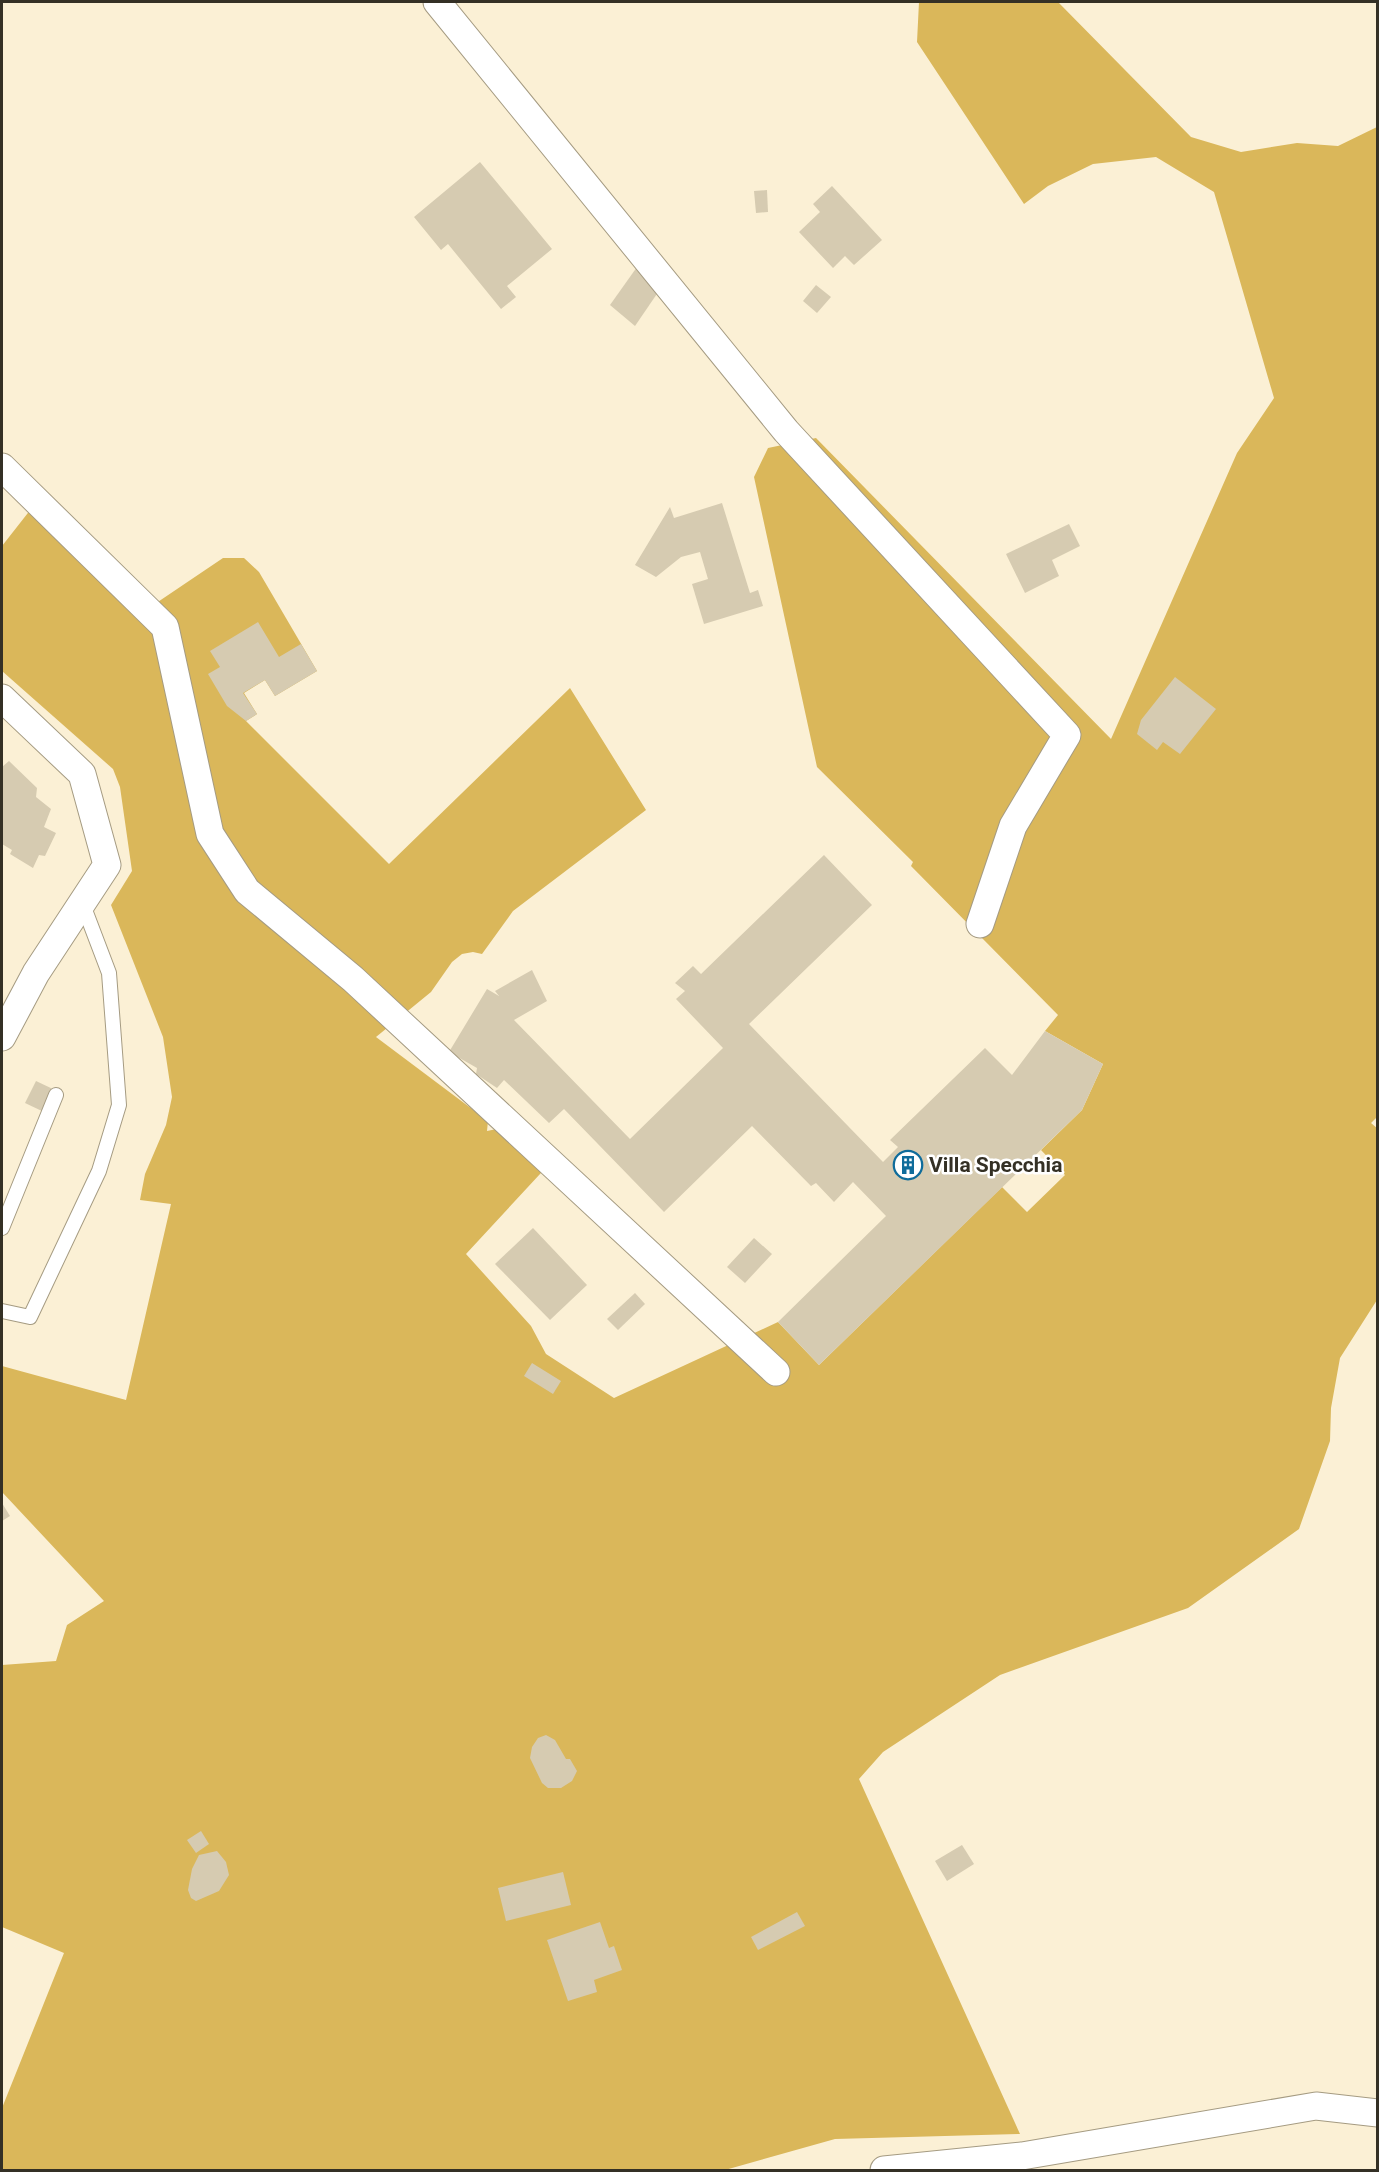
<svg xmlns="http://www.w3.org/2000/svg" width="1379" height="2172" font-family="Roboto,sans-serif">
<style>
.forest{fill:#dab75a}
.building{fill:#d6cbb1}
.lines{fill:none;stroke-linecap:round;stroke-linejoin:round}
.service-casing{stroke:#a59b82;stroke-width:16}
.minor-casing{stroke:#a59b82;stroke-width:29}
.service{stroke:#fff;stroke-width:14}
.minor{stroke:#fff;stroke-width:27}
.labels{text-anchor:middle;stroke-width:5;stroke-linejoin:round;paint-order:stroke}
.poi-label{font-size:21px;font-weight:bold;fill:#343025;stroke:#fff;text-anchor:start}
</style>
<rect width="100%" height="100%" fill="#fbf0d5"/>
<polygon class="forest" points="919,2 1058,2 1191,137 1241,152 1297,143 1338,146 1377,127 1378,1116 1371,1123 1378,1129 1377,1300 1340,1358 1331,1408 1330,1441 1299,1529 1188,1608 1000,1675 883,1752 859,1779 1020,2134 835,2139 725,2170 2,2170 2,2108 64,1953 2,1927 2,1665 56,1661 67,1625 104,1601 2,1492 2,1366 126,1400 171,1204 140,1200 145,1174 166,1125 172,1097 163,1037 111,905 132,871 120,787 113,769 2,671 2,546 31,509 140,614 223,558 244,558 259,572 317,671 275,696 265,680 244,693 257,714 246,721 389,864 570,688 646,810 513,911 482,954 473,952 462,954 452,962 431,992 376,1037 488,1121 487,1131 511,1126 553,1160 466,1254 531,1326 546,1354 614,1398 778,1322 819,1365 1002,1187 1027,1212 1065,1175 1041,1150 1082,1110 1103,1064 1045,1031 1058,1015 911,866 913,862 817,767 754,477 768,448 816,438 1111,739 1237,453 1274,398 1214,192 1156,157 1093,164 1048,186 1024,204 917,42"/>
<g class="building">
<polygon points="480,162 552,249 507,286 516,297 501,309 448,244 441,250 414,217"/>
<polygon points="832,186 882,240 854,265 845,256 833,268 799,232 820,212 813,204"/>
<polygon points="767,190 768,212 756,213 754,191"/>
<polygon points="642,260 663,285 635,326 610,305"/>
<polygon points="816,285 831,297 817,313 803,301"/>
<polygon points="722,503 750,593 758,590 763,606 704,624 692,584 708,579 700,552 681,557 656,577 635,565 670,507 674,518"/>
<polygon points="1069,524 1080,546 1052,560 1059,576 1025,593 1006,554"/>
<polygon points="258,622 279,657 301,644 317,671 275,696 265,680 243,693 257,714 246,721 227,706 208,674 220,667 210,651"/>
<polygon points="1175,677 1216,709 1180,754 1163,742 1157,750 1137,734 1141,720"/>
<polygon points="9,761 37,788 36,797 51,809 44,827 56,833 45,856 39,855 33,868 10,854 12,850 2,844 2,767"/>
<polygon points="824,855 872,905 749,1024 883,1162 898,1147 890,1140 985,1048 1012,1075 1045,1031 1103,1064 1082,1110 819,1365 778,1322 886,1216 853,1182 834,1202 816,1183 811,1186 752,1126 664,1212 564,1109 549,1123 504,1080 497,1088 476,1074 477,1068 449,1052 487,989 499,996 495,991 532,970 547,1001 514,1020 630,1139 723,1048 676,999 685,991 675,983 693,966 701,974"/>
<polygon points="36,1081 55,1090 44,1112 25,1103"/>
<polygon points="533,1228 587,1285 550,1320 495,1264"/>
<polygon points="754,1238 772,1254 745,1283 727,1267"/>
<polygon points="635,1293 645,1304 618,1330 607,1319"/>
<polygon points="532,1363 561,1381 553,1394 524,1376"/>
<polygon points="2,1503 10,1516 2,1521"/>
<polygon points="546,1735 555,1740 566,1759 570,1759 577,1771 572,1781 561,1788 548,1788 542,1783 530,1758 532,1747 538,1738"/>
<polygon points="201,1831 209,1844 196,1853 187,1840"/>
<polygon points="962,1845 974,1864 947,1881 935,1861"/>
<polygon points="217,1851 226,1862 229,1875 219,1891 196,1901 191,1898 188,1890 192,1869 199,1855"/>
<polygon points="563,1872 571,1905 506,1921 498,1888"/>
<polygon points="797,1912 805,1926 758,1950 751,1937"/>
<polygon points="600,1922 609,1948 614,1946 622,1970 594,1980 597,1992 568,2001 547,1940"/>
</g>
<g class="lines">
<g class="service-casing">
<g id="service">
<polyline points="2,1228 56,1095"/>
<polyline points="2,1311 30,1317 99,1171 119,1105 109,973 82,902"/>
</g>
</g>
<g class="minor-casing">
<g id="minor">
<polyline points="437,2 786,431 1067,735 1013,826 980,924"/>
<polyline points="2,467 165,627 210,834 247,891 353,979 776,1372"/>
<polyline points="2,698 82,774 107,865 36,973 2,1037"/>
<polyline points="884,2170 1022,2156 1316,2106 1378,2113"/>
</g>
</g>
<use href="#service" class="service"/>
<use href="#minor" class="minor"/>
</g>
<defs>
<g id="building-ring" transform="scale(1.5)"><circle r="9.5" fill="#fff" stroke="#0f6c9b" stroke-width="1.5"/><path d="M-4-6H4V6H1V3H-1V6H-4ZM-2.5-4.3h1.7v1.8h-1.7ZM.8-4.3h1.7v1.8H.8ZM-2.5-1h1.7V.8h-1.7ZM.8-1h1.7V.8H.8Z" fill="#0f6c9b"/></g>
</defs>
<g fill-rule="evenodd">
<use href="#building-ring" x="908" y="1165"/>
</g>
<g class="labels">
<g class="poi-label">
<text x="929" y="1172">Villa Specchia</text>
</g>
</g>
<rect width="1379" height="2172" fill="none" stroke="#343025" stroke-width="6"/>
</svg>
